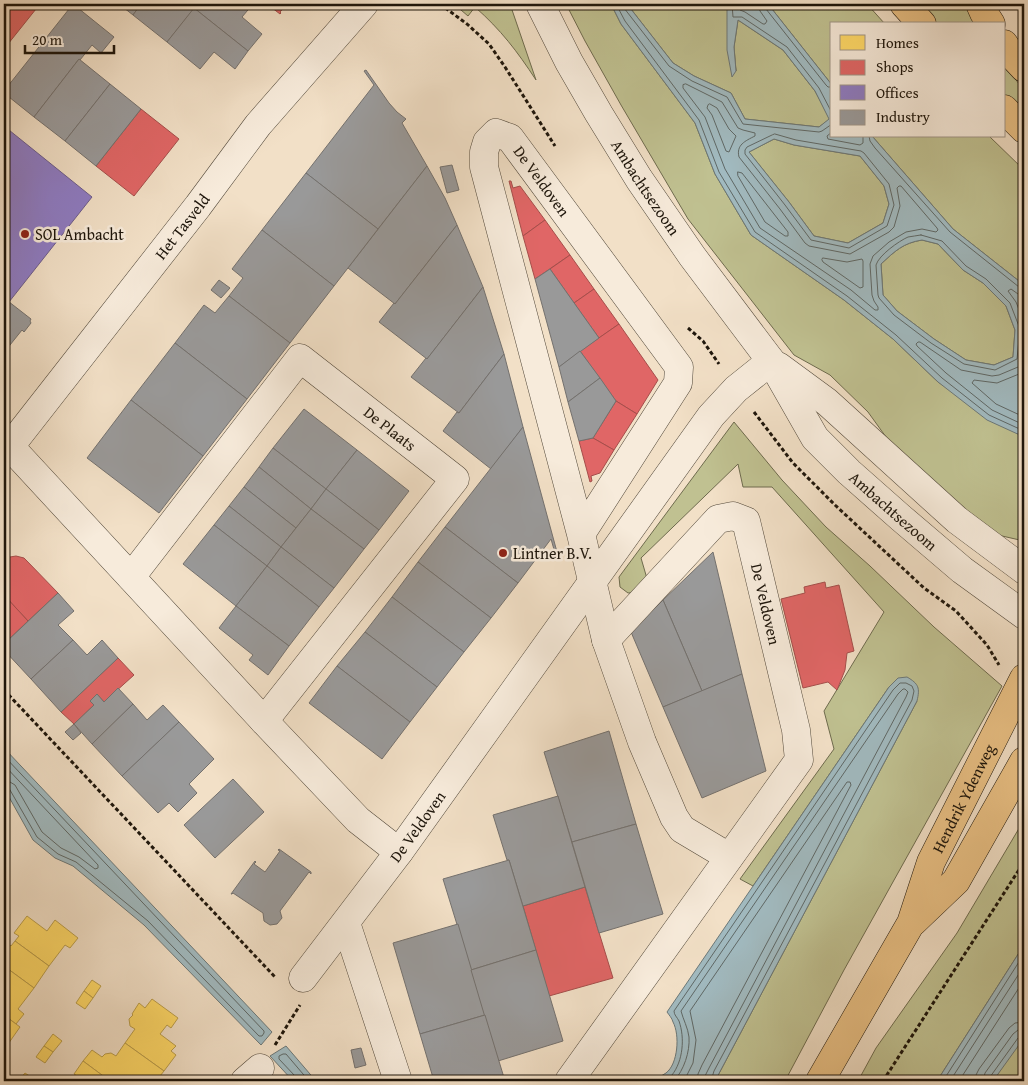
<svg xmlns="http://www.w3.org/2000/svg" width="1028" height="1085" font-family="'Gentium Book Plus',serif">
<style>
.green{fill:#c0c191;stroke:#6e6b4e}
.water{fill:#a1bac0;stroke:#6c7878;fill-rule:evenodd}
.homes{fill:#ffd966;stroke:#bb9e4b}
.shops{fill:#e06666;stroke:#a64e4b}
.offices{fill:#8e7cc3;stroke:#6c5d8c}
.industry{fill:#999;stroke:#74716e}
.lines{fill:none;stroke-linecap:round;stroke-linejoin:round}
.shore{stroke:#5f6866;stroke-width:1}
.minor-casing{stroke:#52483a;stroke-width:29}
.major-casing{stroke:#1d150b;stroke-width:29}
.highway-casing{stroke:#1d150b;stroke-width:29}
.path{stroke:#1d150b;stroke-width:3;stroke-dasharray:4 2.5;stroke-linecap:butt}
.minor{stroke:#f7ebdb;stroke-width:28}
.major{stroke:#e9c084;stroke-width:28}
.highway{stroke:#e9c084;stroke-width:28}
.poi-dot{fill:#8f2418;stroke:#f7ebdb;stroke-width:2}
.labels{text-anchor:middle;stroke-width:5;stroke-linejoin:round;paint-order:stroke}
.street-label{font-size:16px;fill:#1d150b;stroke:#f7ebdb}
.poi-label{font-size:16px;fill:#1d150b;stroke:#f7ebdb;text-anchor:start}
</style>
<rect width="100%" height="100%" fill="#f2e0c7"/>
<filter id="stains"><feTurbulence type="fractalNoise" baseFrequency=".004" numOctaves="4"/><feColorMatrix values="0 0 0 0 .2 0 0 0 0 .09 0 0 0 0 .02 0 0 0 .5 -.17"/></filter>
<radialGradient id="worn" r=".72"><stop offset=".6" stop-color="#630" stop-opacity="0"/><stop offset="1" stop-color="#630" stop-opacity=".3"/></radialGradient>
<g class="green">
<path d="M454,4H510L536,80C517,51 501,30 475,7L468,16Z"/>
<polygon points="566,4 611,4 621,24 695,123 715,174 751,235 844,300 893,339 938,382 1022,436 1024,434 1024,541 989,533 904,462 868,412 830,375 794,355 688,219 621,105 585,41"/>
<polygon points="627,4 727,4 736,71 734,47 738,20 783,50 815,91 830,119 819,127 745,119 731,93 694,76 673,63"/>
<polygon points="768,4 867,4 885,24 832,24 832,85"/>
<polygon points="919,4 967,4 979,24 936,24"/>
<polygon points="1004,63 1024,91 1024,115 1004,97"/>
<polygon points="872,136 989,136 1024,170 1024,285 953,229"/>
<polygon points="774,139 794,145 860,156 884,186 889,204 883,223 848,243 814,236 789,202 749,152"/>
<path d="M922,240L938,244L963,270L983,283L1006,306L1015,330L1013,357L994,365L966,360L934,339L897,311L883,295L881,264C895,251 903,243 922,240Z"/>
<polygon points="734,422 782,480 826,527 870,566 934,627 1002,686 844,970 785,1081 715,1081 917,701 889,687 753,886 740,879 834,749 824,711 884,612 772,487 743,487 738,464 641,558 648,582 638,592 628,593 620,587 619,577"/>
<polygon points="1024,820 1024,945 937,1081 858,1081 876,1048 957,933"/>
<polygon points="1024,968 1024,1081 964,1081"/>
</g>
<g class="water">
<path d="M611,4H627L673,63L694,76L731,93L745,119L819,127L829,119L815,91L783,50L738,20L734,47L736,71L732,77L727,50V4H768L832,85V136H872L953,229L1024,285V434L1022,436L987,420L938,382L893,339L844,300L751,235L715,174L695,123L621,24ZM774,139L794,145L860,156L884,186L889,204L883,223L848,243L814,236L789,202L749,152ZM922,240L938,244L963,270L983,283L1006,306L1015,330L1013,357L994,365L966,360L934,339L897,311L883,295L881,264C895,251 903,243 922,240Z"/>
<path d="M907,677C919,684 920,688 917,701L715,1081H639C649,1080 657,1079 666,1073C678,1064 680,1035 673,1022C672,1018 669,1015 667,1012L889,687L898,678Z"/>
<polygon points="4,748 272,1032 261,1045 144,925 73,866 55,858 33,840 4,788"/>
<polygon points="1024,945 1024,1038 993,1081 937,1081"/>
<polygon points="286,1046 316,1081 293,1081 270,1056"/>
</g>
<g class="homes">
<polygon points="27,916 47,931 55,920 78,938 70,948 65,945 49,966 15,941 19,936 14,933"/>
<polygon points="15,941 49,966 34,988 4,966 4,947 7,943 11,946"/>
<polygon points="4,966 34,988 18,1009 24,1014 16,1024 4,1015"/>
<polygon points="92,980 101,986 93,998 84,991"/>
<polygon points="84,991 93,998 85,1009 76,1003"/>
<polygon points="152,999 178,1018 171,1028 167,1025 160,1034 176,1046 171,1051 176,1055 164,1071 125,1043 135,1029 130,1026 129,1019 133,1015 132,1014 139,1003 145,1008"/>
<polygon points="4,1015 20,1027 6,1047 4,1045"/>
<polygon points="53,1034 62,1041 53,1052 44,1046"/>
<polygon points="125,1043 164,1071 156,1081 131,1081 127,1079 125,1081 110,1081 83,1061 92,1050 102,1057 105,1054 111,1053 116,1056"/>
<polygon points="44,1046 53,1052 45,1063 36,1057"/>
<polygon points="83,1061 110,1081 85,1081 74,1074"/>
<polygon points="25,1073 34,1079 32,1081 18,1081"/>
</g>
<g class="shops">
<polygon points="4,4 40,4 4,49"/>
<polygon points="267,4 287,4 280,12 281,13 280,14"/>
<polygon points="141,109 179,139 134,196 96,166"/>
<polygon points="509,181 511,181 513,188 520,186 545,220 523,236"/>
<polygon points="545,220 570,255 535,279 523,236"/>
<polygon points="570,255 594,289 574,303 550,269"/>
<polygon points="594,289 619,324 599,338 574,303"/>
<polygon points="619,324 658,380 637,414 616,401 580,351"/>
<polygon points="616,401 637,414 614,450 593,438"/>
<polygon points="593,438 614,450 600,473 591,476 592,481 590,482 579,441"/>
<polygon points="16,556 24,558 26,560 58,593 28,621 4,595 4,561 10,557"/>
<polygon points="825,582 826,588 839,585 854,651 847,653 845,670 837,690 828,682 803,688 781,599 805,593 804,587"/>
<polygon points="4,595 28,621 4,644"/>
<polygon points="118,658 134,675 104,702 97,694 90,701 94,705 74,724 61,712"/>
<polygon points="585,887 613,978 549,996 523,906"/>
</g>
<polygon class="offices" points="4,126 92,197 9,302 4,298"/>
<g class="industry">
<polygon points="73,4 114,37 101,53 92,45 80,60 79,59 34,117 4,93 4,91"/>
<polygon points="119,4 141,4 133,15"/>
<polygon points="141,4 198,4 167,42 133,15"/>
<polygon points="198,4 253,4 242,17 262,34 248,51 194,8"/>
<polygon points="194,8 248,51 235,69 214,52 200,69 167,42"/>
<polygon points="79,59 110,84 65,141 34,117"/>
<polygon points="366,70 389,103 397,112 406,119 402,123 427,166 378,229 306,173 374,85 364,71"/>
<polygon points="110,84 141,109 96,166 65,141"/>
<polygon points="452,165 459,190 447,193 440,167"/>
<polygon points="427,166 445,198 457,225 395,304 348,268"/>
<polygon points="306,173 378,229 334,286 262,230"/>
<polygon points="457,225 483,287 427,359 379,322 394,303 395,304"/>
<polygon points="262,230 334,286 290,343 229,296 243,278 232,269"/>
<polygon points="550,269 599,338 559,367 535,279"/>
<polygon points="219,280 230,288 221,298 211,290"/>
<polygon points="483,287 504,354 459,413 411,377 426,358 427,359"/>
<polygon points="229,296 290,343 247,399 175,343 204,305 215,313"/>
<polygon points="4,298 31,319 30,321 31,323 24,332 22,330 6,350 4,348"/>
<polygon points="175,343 247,399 203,456 131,400"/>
<polygon points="580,351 600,378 568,402 559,367"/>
<polygon points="504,354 523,427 491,469 443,431 457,412 459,413"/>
<polygon points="600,378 616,401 593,438 579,441 568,402"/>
<polygon points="131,400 203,456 159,513 87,458"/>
<polygon points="304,409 357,450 326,489 273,448"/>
<polygon points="523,427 557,552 555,553 551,539 518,583 445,527"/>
<polygon points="273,448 326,489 311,509 259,467"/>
<polygon points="357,450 409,491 379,530 326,489"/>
<polygon points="259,467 311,509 296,528 244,487"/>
<polygon points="244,487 296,528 281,547 229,506"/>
<polygon points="326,489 379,530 364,549 311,509"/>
<polygon points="229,506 281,547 267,566 214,525"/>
<polygon points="311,509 364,549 334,588 281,547"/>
<polygon points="214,525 267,566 236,606 183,564"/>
<polygon points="445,527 518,583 491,618 418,562"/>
<polygon points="281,547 334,588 319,607 267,566"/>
<polygon points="713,552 742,674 702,691 663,600"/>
<polygon points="418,562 491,618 464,652 392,597"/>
<polygon points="267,566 319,607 289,646 236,606"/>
<polygon points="58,593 74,611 58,625 73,640 31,679 4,650 4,644"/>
<polygon points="392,597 464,652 437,687 365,632"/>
<polygon points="663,600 702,691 663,707 631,632"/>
<polygon points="236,606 289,646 268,675 249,660 253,655 219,628"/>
<polygon points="365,632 437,687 410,722 337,666"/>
<polygon points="73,640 87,655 102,640 118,658 61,712 31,679"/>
<polygon points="337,666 410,722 382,759 309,703"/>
<polygon points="742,674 766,771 702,798 663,707"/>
<polygon points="118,688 133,704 92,744 74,724 94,705 90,701 97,694 104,702"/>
<polygon points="133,704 147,720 163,705 179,722 122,776 92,744"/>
<polygon points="179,722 214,759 189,784 197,793 178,812 169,803 158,813 122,776"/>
<polygon points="74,724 81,733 73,740 65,732"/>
<polygon points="609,731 636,824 572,842 544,752"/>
<polygon points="233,779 264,812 215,858 184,825"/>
<polygon points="558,796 585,887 523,906 509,860 507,860 493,815"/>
<polygon points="636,824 663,914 599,933 572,842"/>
<polygon points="279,849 311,872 311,874 309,872 280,911 282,918 277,924 270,925 264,921 263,913 233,893 232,894 231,894 255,861 256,862 254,864 265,872 280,851 278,850"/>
<polygon points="509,860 536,950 471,970 443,879"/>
<polygon points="458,924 485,1015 420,1034 393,943"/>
<polygon points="536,950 563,1041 498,1061 471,970"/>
<polygon points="485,1015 505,1081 434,1081 420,1034"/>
<polygon points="361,1048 366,1065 355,1068 351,1050"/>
</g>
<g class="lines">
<g class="shore">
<polyline points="616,4 625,21 699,120 719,172 755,232 847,296 896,335 942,378 989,415 1024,431"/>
<polyline points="623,4 624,8 669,66 692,81 727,97 743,124 819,132 822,131 832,124"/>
<polyline points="732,4 733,17 742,17 787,47 819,88 832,113"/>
<polyline points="738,4 740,10 745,12 763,24 765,24 767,21 760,11 758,4"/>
<polyline points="764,4 766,9 826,85 828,87 832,87"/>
<path d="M686,84L722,102L738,128L743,130L755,133V136C745,141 736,145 739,157L780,209L805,243L809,246L850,254L889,232L894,227L900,206L897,188L899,186H901L937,228L938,230L936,232L922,229L906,232L889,242L873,256L870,264L872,295L874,301L878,307V310H875L851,290L760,228L725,169L705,117L683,88V85Z"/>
<polygon points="710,104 717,108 729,129 736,136 729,152 726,151 712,115 707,108 708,105"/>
<polyline points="832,132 827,136 828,139 860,145 863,143 863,136"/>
<polygon points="775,134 796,140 861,151 864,153 889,184 894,205 887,226 849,248 811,240 785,205 745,154 745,150 747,147 772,135"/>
<polyline points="869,136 870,141 875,148 950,232 1019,287 1024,289"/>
<polygon points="738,172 742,173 788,232 788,236 785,236 765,222 738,176"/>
<path d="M921,235L942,241L966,266L986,279L1010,303L1020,329L1017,359L995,370L964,364L931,343L894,315L879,298L878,295L876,265C879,255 899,241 908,237C912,236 917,236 921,235Z"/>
<polygon points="823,258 847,262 862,259 863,261 863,287 860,288 823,262 822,260"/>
<polyline points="1024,295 1018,294 1011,289 1008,291 1016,302 1024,322"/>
<polyline points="1024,359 1022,363 1018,367 999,375 992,376 961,370 920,342 918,342 916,344 917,346 946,373 992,410 1024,425"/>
<polyline points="1024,372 997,383 974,380 972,383 996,404 1024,417"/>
<polyline points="4,756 264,1031 264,1033 262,1036 259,1036 148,921 76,862 58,854 37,837 10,790 8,787 4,787"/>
<polyline points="4,765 98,865 98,868 95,869 79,857 61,848 42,832 15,785 10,782 4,781"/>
<polyline points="296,1081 295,1076 279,1059 279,1056 283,1054 286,1054 309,1081"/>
<path d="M661,1081C665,1080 669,1078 672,1075C683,1061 685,1038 679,1021C677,1017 674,1015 674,1011L893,690L900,683H906L912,686L914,691L912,700L714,1071L711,1081"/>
<path d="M674,1081C684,1070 690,1052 689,1037C688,1028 683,1019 681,1011L898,694L903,689H905L908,692L906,697L709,1068L705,1076L704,1081"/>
<polyline points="684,1081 693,1063 696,1040 690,1011 847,782 850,782 851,785 702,1065 698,1074 697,1081"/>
<polyline points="943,1081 1024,954"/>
<polyline points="950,1081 1024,966"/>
<polyline points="959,1081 1024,980"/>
<polyline points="976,1081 976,1075 979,1069 1009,1028 1015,1023 1024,1022"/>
<polyline points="983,1081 985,1073 1013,1034 1018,1030 1024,1029"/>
<polyline points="989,1081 990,1077 1018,1038 1021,1036 1024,1036"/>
</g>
<g class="minor-casing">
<g id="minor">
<path id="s1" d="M540,4L569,62L599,114L639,179L692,256L771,361L815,438L849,472L901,518L962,570L1024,615"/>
<polyline points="778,366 827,402 957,520 1024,570"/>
<polyline points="4,440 264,721 358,820 399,852"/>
<path id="s2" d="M4,454L198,206L258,125L364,4"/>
<polyline points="581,534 678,383 679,367 510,138 496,133 487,142 484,152 484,167 581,534 606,640 642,742 674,817 682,829 729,857"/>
<path id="s3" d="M131,577L300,358L455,479L264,721"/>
<polyline points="346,923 398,1081"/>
<path id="s4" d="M303,978L399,852L711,416L736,389L771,361"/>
<polyline points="245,1081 260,1068"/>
<polyline points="569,1081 799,760 796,730 746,521 733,516 718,519 606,640"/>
</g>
</g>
<g class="major-casing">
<g id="major">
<polyline points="913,922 956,881 1024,761"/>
<path id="s5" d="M820,1081L911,923L931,862L1024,678"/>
</g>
</g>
<g class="highway-casing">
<g id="highway">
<polyline points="904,4 922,24"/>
<polyline points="980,4 984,13 991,24"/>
<polyline points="1004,44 1010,53 1024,68"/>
<polyline points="1004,109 1024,129"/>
</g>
</g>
<g class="path">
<polyline points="440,4 467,24 489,44 505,67 555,146"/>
<polyline points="688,328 703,341 719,364"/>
<polyline points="754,412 793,463 835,505 924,588 956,611 987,645 999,665"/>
<polyline points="4,690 275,977"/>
<polyline points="275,1045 300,1005"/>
<polyline points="883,1081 1024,862"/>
</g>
<use href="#minor" class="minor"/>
<use href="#major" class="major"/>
<use href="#highway" class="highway"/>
</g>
<g class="poi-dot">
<circle cx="25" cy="234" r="5"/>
<circle cx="503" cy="553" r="5"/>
</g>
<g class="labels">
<g class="street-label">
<text transform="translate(542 181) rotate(54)" y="6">De Veldoven</text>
<text dy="6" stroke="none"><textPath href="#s1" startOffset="212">Ambachtsezoom</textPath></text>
<text dy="6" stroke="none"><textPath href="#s2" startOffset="289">Het Tasveld</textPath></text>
<text dy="6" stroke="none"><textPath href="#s3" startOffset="391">De Plaats</textPath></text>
<text dy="6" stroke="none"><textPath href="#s1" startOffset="622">Ambachtsezoom</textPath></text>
<text transform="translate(766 604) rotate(77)" y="6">De Veldoven</text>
<text dy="6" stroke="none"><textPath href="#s5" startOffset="318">Hendrik Ydenweg</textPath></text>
<text dy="6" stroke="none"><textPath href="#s4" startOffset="190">De Veldoven</textPath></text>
</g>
<g class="poi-label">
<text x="35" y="240">SOL Ambacht</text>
<text x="513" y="559">Lintner B.V.</text>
</g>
</g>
<rect width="1028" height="1085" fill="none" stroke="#f2e0c7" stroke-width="20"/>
<rect x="5" y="5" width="1018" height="1075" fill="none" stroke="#1d150b" stroke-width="2.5"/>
<rect x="10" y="10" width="1008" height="1065" fill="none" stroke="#1d150b"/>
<rect x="830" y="22" width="175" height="115" fill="#f7ebdb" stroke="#a09588"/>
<rect x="840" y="35" width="25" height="15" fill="#ffd966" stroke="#a09588"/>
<text x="876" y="48" font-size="15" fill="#1d150b">Homes</text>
<rect x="840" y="60" width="25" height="15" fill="#e06666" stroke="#a09588"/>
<text x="876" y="72" font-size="15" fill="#1d150b">Shops</text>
<rect x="840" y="85" width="25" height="15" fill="#8e7cc3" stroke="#a09588"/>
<text x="876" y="98" font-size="15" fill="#1d150b">Offices</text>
<rect x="840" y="110" width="25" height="15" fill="#999999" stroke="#a09588"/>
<text x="876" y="122" font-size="15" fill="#1d150b">Industry</text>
<path d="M25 45v8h89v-8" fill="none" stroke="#1d150b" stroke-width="2.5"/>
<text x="32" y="45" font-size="15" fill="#1d150b" stroke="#f7ebdb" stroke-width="4" paint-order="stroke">20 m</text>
<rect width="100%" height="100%" filter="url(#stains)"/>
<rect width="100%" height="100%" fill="url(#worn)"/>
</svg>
